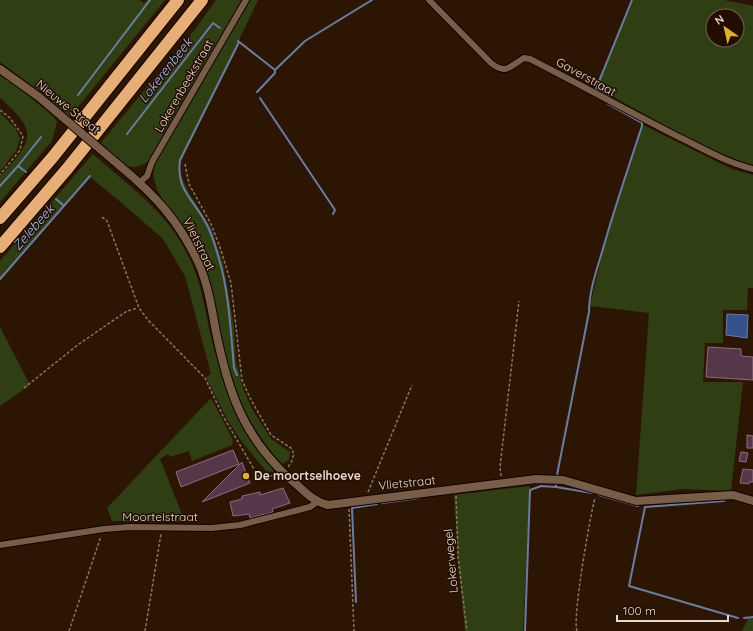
<svg xmlns="http://www.w3.org/2000/svg" width="753" height="631" font-family="Quicksand,sans-serif">
<style>
.green{fill:#303e14;fill-rule:evenodd}
.water{fill:#34538c;stroke:#6b7ca0}
.lines{fill:none;stroke-linecap:round;stroke-linejoin:round}
.stream{stroke:#6b7ca0;stroke-width:2}
.building{fill:#543849;stroke:#8b6c7f}
.minor-casing{stroke:#130200;stroke-width:8}
.tertiary-casing{stroke:#130200;stroke-width:10}
.motorway-casing{stroke:#130200;stroke-width:14}
.path{stroke:#897666;stroke-width:1.5;stroke-dasharray:3 2;stroke-linecap:butt}
.minor{stroke:#785d48;stroke-width:6}
.tertiary{stroke:#785d48;stroke-width:8}
.motorway{stroke:#e7ae77;stroke-width:12}
.tertiary-bridge-casing{stroke:#130200;stroke-width:10;stroke-linecap:butt}
.tertiary-bridge{stroke:#785d48;stroke-width:8}
.poi-dot{fill:#deb133;stroke:#220d00;stroke-width:1.5}
.labels{text-anchor:middle;stroke-width:3;stroke-linejoin:round;paint-order:stroke}
.street-label{font-size:12px;fill:#eadace;stroke:#220d00}
.poi-label{font-size:12px;font-weight:bold;fill:#eadace;stroke:#220d00;text-anchor:start}
.water-label{font-size:13px;font-style:italic;fill:#a6c3f6;stroke:#220d00}
</style>
<rect width="100%" height="100%" fill="#2c1603"/>
<g class="green">
<polygon points="0,0 139,0 144,3 147,0 165,0 69,118 39,91 0,62"/>
<path d="M216,0H244L150,160C129,177 116,159 99,145L196,28Z"/>
<path d="M249,0H258L179,166L182,178L189,193L211,228L223,263L234,327L236,362L244,391L252,409L271,439L290,452L289,460L282,464C251,430 237,399 225,355C213,316 210,276 191,239C177,213 147,194 155,162Z"/>
<path d="M633,0H724L753,6V166C699,147 646,114 595,87ZM713,16H737V40H713Z"/>
<path d="M0,72L54,117L57,122L52,141L0,202V177C31,142 41,133 0,98Z"/>
<polygon points="0,113 15,128 20,138 17,149 0,172"/>
<polygon points="643,125 732,169 753,175 753,288 748,288 747,310 723,310 723,343 705,343 703,382 743,382 731,491 683,489 636,495 649,313 590,306 609,224"/>
<path d="M93,154C135,192 172,213 195,271C204,295 206,320 213,344C227,396 236,427 274,468L273,472L266,471L242,442L227,419L206,377L211,374L185,276L163,239L123,204L90,177L0,281V261Z"/>
<polygon points="0,327 30,385 0,406"/>
<polygon points="211,398 233,440 232,445 192,461 189,451 170,457 168,454 160,459 185,522 112,521 107,508"/>
<polygon points="530,486 523,631 465,631 459,572 454,495"/>
<polygon points="749,617 753,618 753,631 742,631"/>
</g>
<polygon class="water" points="727,314 748,315 747,338 726,335"/>
<g class="lines">
<g class="stream">
<polyline points="238,41 275,70 305,41 372,0"/>
<polyline points="257,92 275,73 275,71"/>
<polyline points="78,95 150,0"/>
<polyline points="610,97 596,89 632,0"/>
<polyline points="260,98 335,210 333,214"/>
<polyline points="127,134 213,23 220,28"/>
<polyline points="18,166 41,137"/>
<polyline points="0,186 18,166 26,172"/>
<polyline points="56,199 63,205"/>
<polyline points="0,279 90,176"/>
<path d="M237,375L234,368C231,335 229,291 219,259C216,248 212,235 207,225C194,199 176,191 180,160L239,42"/>
<path d="M557,475L589,312C589,292 596,272 602,252C614,210 628,168 642,126V123L608,104"/>
<polyline points="556,487 592,493"/>
<polyline points="599,495 638,506"/>
<polyline points="724,501 645,507 629,586 738,618"/>
<polyline points="382,503 419,498"/>
<polyline points="356,602 352,508 377,504"/>
<polyline points="744,618 753,617"/>
<polyline points="525,631 530,490 541,486 556,487 556,484"/>
</g>
</g>
<g class="building">
<polygon points="708,347 741,349 741,356 753,357 753,380 706,377"/>
<polygon points="747,435 753,436 753,448 747,448"/>
<polygon points="233,450 239,464 181,487 176,472"/>
<polygon points="741,452 748,453 746,462 739,461"/>
<polygon points="242,462 250,483 202,502"/>
<polygon points="743,469 753,470 753,482 749,482 749,484 740,483"/>
<polygon points="283,488 290,503 272,509 273,512 258,516 250,518 249,514 233,516 230,502 242,499 242,496 260,492 260,495"/>
</g>
<g class="lines">
<g class="minor-casing">
<g id="minor">
<path d="M429,0L491,63C506,75 509,67 524,58L530,59C579,84 626,110 675,135C700,147 725,162 753,169"/>
<polyline points="140,182 147,176 152,162 246,0"/>
<polyline points="0,545 104,529 130,527 212,528 240,525 310,507 317,502"/>
</g>
</g>
<g class="tertiary-casing">
<g id="tertiary">
<polyline points="0,69 39,97"/>
<path d="M120,166C156,196 179,221 199,264C208,285 212,310 216,332C228,391 243,436 289,478C303,489 311,501 328,505L536,479L563,480L636,501L733,495L753,501"/>
</g>
</g>
<g class="motorway-casing">
<g id="motorway">
<polyline points="0,218 52,158 178,0"/>
<polyline points="0,247 67,169 202,0"/>
</g>
</g>
<g class="path">
<polyline points="0,110 10,118 23,136 20,150 0,175"/>
<polyline points="185,164 189,184 211,224 220,247 231,283 242,380 250,398 271,435 291,448 294,454 291,463 288,467"/>
<polyline points="102,217 107,221 139,308 148,320 205,378 223,416 258,476 262,478 275,475"/>
<polyline points="24,388 79,344 127,311 138,308"/>
<polyline points="501,476 500,467 519,301"/>
<polyline points="368,492 412,385"/>
<polyline points="456,496 458,556 467,631"/>
<polyline points="349,509 354,631"/>
<polyline points="69,631 101,536"/>
<polyline points="145,631 161,534"/>
<path d="M577,631C572,619 590,516 595,498"/>
</g>
<use href="#minor" class="minor"/>
<use href="#tertiary" class="tertiary"/>
<use href="#motorway" class="motorway"/>
<g class="tertiary-bridge-casing">
<polyline id="tertiary-bridge" points="39,97 120,166"/>
</g>
<use href="#tertiary-bridge" class="tertiary-bridge"/>
</g>
<circle class="poi-dot" cx="246" cy="476" r="4"/>
<g class="labels">
<g class="street-label">
<text transform="translate(586 77) rotate(29)" y="4">Gaverstraat</text>
<text transform="translate(184 86) rotate(-60)" y="4">Lokerenbeekstraat</text>
<text transform="translate(68 107) rotate(39)" y="4">Nieuwe Straat</text>
<text transform="translate(199 244) rotate(64)" y="4">Vlietstraat</text>
<text transform="translate(407 483) rotate(-6)" y="4">Vlietstraat</text>
<text x="160" y="521">Moortelstraat</text>
<text transform="translate(451 561) rotate(-95)" y="4">Lokerwegel</text>
</g>
<g class="poi-label">
<text x="254" y="480">De moortselhoeve</text>
</g>
<g class="water-label">
<text transform="translate(165 70) rotate(-52)" y="5">Lokerenbeek</text>
<text transform="translate(33 227) rotate(-49)" y="5">Zelebeek</text>
</g>
</g>
<g transform="translate(725 28) rotate(326)"><circle r="19" fill="#220d00" stroke="#725f52"/>
<path d="M0-3L7 15L0 10L-7 15Z" fill="#deb133"/>
<text y="-6" font-size="11" font-weight="bold" text-anchor="middle" fill="#eadace">N</text>
</g>
<path d="M617 615v6h111v-6" fill="none" stroke="#eadace" stroke-width="2"/>
<text x="623" y="615" font-size="12" fill="#eadace" stroke="#220d00" stroke-width="3" paint-order="stroke">100 m</text>
</svg>
